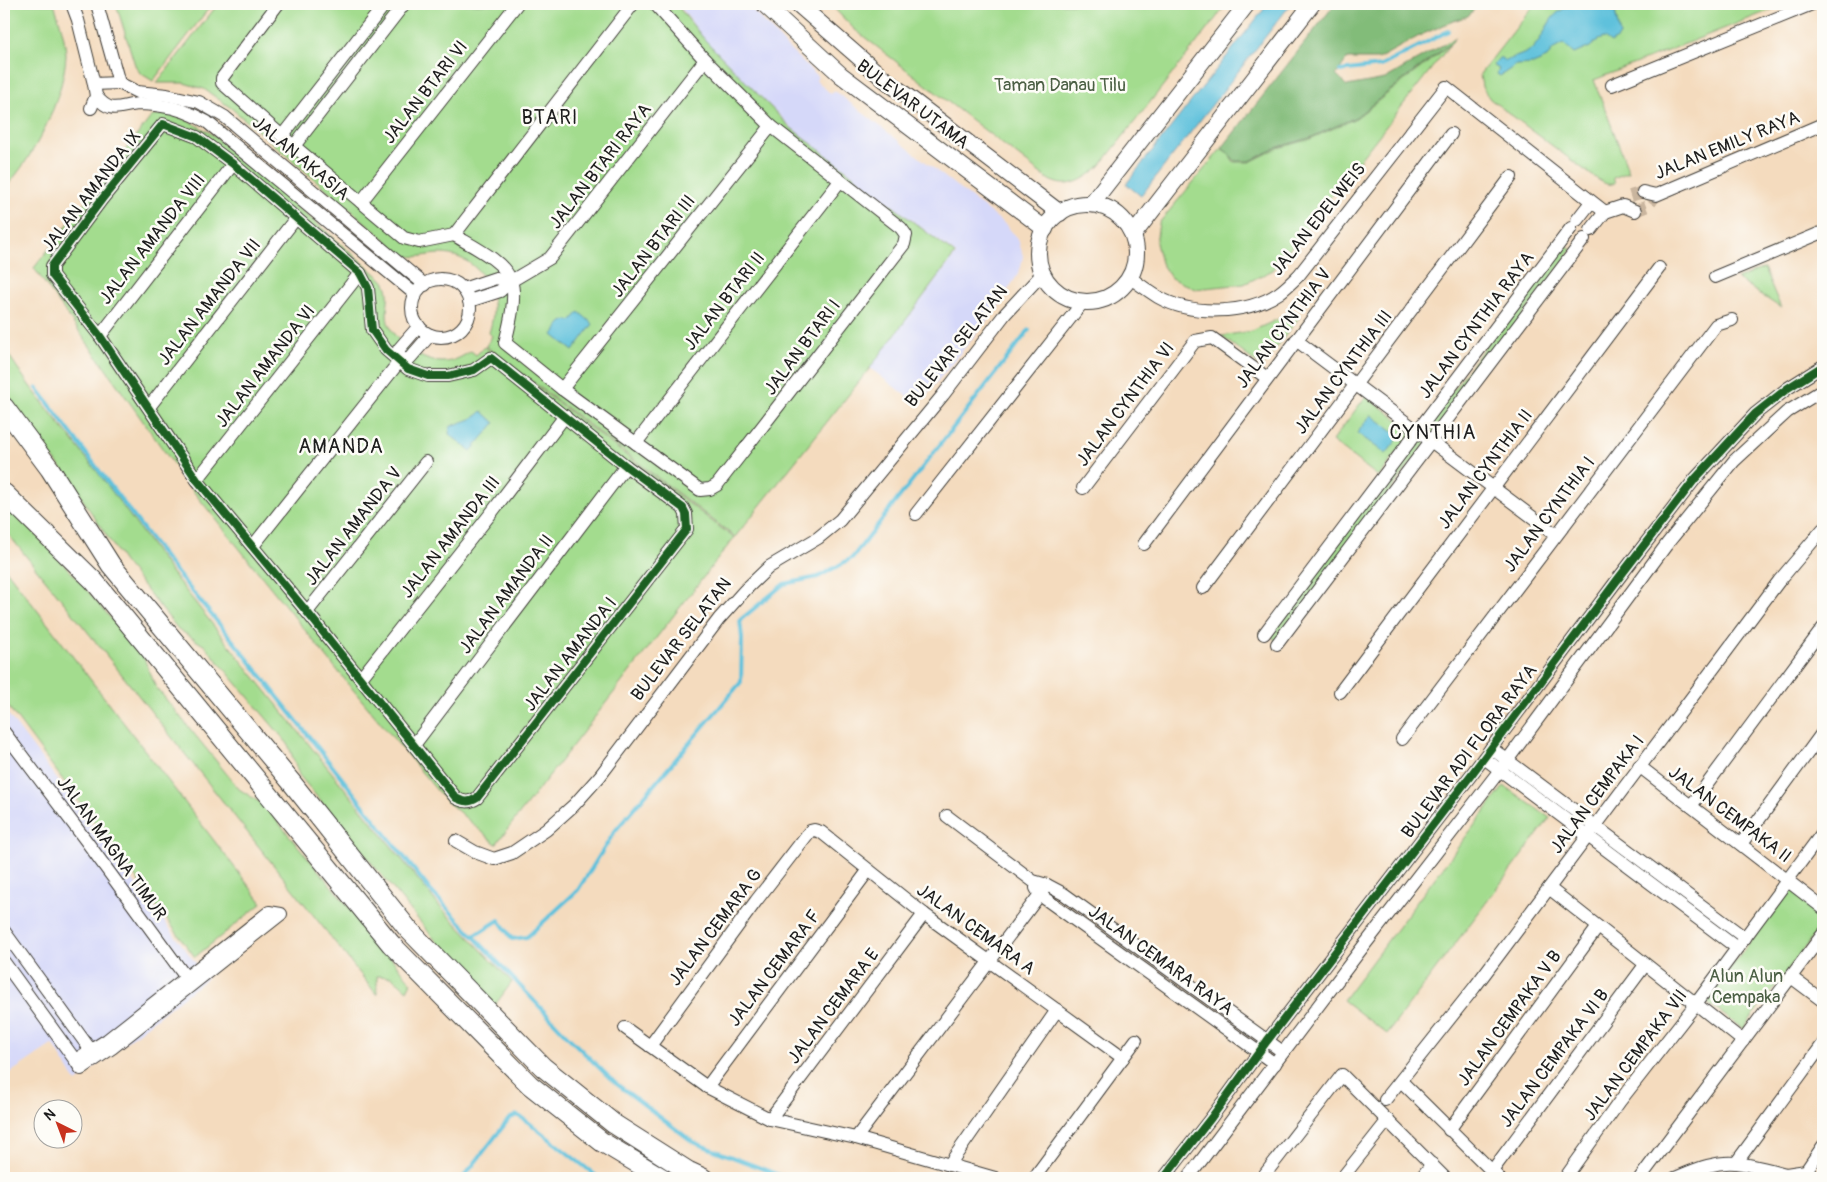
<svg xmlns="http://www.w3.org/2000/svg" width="1827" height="1182" font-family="Pangolin,sans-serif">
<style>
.built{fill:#d5d8f9}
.green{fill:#a3dc8e;stroke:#607c55}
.forest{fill:#82bc79;stroke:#4f6c4a}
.water{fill:#5ec1dc;stroke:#3d6e7c}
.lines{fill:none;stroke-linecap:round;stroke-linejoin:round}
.stream{stroke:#5ec1dc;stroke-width:4}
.minor-tunnel{stroke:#c9b59e;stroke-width:12;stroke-dasharray:12 6;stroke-linecap:butt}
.minor-casing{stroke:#3c3934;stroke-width:14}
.major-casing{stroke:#3c3934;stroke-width:18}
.highway-casing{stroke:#3c3934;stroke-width:21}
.minor{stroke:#fff;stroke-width:12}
.major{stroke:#fff;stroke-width:16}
.highway{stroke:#fff;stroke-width:19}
.cycleway-casing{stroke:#fdfcf7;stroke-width:11}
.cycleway{stroke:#1b5e20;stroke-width:8}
.labels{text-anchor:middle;stroke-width:5;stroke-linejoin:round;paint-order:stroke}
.park-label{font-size:18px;fill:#4b5f44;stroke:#fdfcf7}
.street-label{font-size:18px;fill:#1c1c1c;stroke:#fdfcf7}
.quarter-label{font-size:20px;letter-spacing:1px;fill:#1c1c1c;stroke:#fdfcf7}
</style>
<rect width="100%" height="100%" fill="#fdfcf7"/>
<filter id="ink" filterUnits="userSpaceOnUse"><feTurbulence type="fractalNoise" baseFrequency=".02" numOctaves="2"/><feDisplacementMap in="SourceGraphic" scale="10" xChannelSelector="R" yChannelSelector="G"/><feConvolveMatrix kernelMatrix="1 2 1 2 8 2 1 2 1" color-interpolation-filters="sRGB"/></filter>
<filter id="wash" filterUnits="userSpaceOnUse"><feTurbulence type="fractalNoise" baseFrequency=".0096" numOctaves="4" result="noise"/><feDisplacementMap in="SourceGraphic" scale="20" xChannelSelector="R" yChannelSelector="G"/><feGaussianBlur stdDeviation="1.12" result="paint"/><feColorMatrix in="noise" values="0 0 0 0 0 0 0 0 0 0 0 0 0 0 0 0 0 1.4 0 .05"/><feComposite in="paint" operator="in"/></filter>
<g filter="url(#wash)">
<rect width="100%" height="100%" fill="#f4dbbe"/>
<g class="built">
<polygon points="678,4 747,4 786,46 818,77 816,80 831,94 835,91 1006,225 1018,239 1023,256 1021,267 1017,276 1002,299 1003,301 918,405 870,368 956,254 792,128 705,40"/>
<polygon points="4,709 207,978 76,1082 53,1044 4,1077"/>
</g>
<g class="green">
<path d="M4,4H54C59,18 66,41 66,56C63,101 34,157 4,189Z"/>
<polygon points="116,4 212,4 153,81 140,73 135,65"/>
<path d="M218,4H676L705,40L791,128L955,254L870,368L735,537L486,346L492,336L489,333C492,323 494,313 493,302C489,275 468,254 440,254C426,254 415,260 402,254L231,108L204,89L184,83H157Z"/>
<path d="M830,4H1227L1100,166C1088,177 1071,189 1054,182C1049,181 1044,176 1040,173L854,29Z"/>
<path d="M1535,4H1786L1594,80L1629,172L1613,178L1615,183C1607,187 1601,181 1594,177L1490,99L1482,87L1480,74Z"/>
<polygon points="1450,45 1273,270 1244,284 1195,289 1171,278 1161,263 1156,243 1159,223 1221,149 1228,153 1234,162 1250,162 1278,148 1310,139 1356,118"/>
<path d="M164,113C183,116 197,125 213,135L383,280C394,294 383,311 389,325C397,344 422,362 442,362C453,362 462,357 471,351L476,355L485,347L734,538L496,844L444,799L350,686L189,486L34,268L151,117Z"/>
<polygon points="1563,243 1572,250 1430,438 1422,431"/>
<polygon points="1764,268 1781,308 1737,279"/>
<polygon points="1294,312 1300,316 1262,367 1221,336 1252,331"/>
<polygon points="4,348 29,385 102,478 171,572 228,644 441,908 512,982 495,1005 455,964 299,775 288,744 205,646 178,629 124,562 63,470 4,400"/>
<polygon points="1366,396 1413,431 1379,477 1332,441"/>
<polygon points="1418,435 1427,442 1277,641 1268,634"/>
<polygon points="4,500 74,575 143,656 156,687 239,789 264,805 411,982 407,990 392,977 377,976 377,995 95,641 4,529"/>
<polygon points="4,567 262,903 195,957 4,701"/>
<polygon points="1504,786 1550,818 1387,1034 1343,1000"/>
<polygon points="1791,889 1823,914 1823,923 1743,1029 1705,1001"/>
</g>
<polygon class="forest" points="1335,4 1479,4 1468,16 1453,21 1421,35 1378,59 1347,59 1336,75 1347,86 1385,79 1456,37 1451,43 1356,117 1310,138 1278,147 1250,161 1235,161 1228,153 1222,148"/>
<g class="water">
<polygon points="1268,4 1291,4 1141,196 1126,184"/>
<path d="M1575,4L1615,11L1620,36L1611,43L1604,38L1598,40L1590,47L1574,54L1563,44L1552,50L1547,58L1533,64L1516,65L1500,76L1497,74L1499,69L1493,65L1500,57L1505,61C1512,58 1529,53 1533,48C1551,28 1545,14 1575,4Z"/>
<path d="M579,312L593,324L573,351L553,335C558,328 561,318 571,321Z"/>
<path d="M482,411L495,423L471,451L449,434L450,427C461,421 473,421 482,411Z"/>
<polygon points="1371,415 1400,436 1386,454 1357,433"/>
</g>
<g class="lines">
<g class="stream">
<polyline points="1340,71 1381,66 1448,31"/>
<polyline points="37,388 168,562 248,659 430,890 570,1039 614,1082 693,1142 787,1178"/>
<polyline points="474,936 499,920 512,939 527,937 578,890 615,831 741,682 742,638 740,620 784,584 818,577 852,558 1029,330"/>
<polyline points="463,1178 509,1119 517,1115 528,1122 599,1178"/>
</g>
</g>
</g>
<g filter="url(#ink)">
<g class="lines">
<g class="minor-tunnel">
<polyline points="1630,196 1643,192"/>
<polyline points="1635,211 1648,206 1656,195"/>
</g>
<g class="minor-casing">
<g id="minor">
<polyline points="72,4 78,20 94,84 96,96 91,108"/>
<polyline points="97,4 119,83 137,92 167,95 199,102 225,117 425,285"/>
<path d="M278,4L222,78V83L282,136L404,238L419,242L454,235C470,245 505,261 511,281C517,297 509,327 505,343L562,389L700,490L710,489L717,485L904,244L906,235L901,228L771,126L705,60L655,4"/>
<polyline points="94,84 119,83"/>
<polyline points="1612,85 1812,4"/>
<path d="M96,96C112,116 120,105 139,104C146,104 155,105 162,106C179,108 193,114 207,122L416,295"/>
<path d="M163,124L197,137L233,164L360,273L368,288L372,330L386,350L408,369L428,376H448L474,370L491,358L626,466L683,508L686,514L687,529L477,798C469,803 464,802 456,798L307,612L197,480L100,336L52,275V266L102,199Z"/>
<polyline points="282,136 385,4"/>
<polyline points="294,146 404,4"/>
<polyline points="1643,192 1656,195 1823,124"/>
<polyline points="361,202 517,4"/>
<polyline points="1605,212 1623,206 1635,211"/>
<polyline points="1577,220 1591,202"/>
<polyline points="1591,230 1605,212"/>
<polyline points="454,235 633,4"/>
<path d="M1129,277C1139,284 1148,291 1158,297C1191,316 1247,315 1279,293C1286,288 1293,281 1299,275L1446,87L1605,212"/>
<polyline points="1715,277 1823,232"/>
<circle cx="441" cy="308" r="29"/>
<polyline points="463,289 496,278 511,281"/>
<polyline points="469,301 500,291 511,281 550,258 705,60"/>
<polyline points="100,336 233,164"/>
<polyline points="1296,340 1555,534"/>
<polyline points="399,362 399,349 419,326"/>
<polyline points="399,362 410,358 430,335"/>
<polyline points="562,389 771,126"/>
<polyline points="149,407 296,218"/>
<polyline points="636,443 840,181"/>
<polyline points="197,480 360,273"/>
<polyline points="1083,488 1195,341 1212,338 1267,378"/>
<polyline points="916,514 1083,302"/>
<polyline points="1144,544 1451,134"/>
<polyline points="253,546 399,362"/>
<polyline points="1203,588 1511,177"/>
<polyline points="307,612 426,462"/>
<polyline points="1264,634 1571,228"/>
<polyline points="1277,644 1584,239"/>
<polyline points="361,678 492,512 565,416"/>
<polyline points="1340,692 1659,268"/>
<polyline points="4,732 87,842 190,983"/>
<polyline points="1402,739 1716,325 1732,320"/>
<polyline points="414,745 626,466"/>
<polyline points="1491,748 1745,938"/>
<polyline points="1484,758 1737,948"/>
<polyline points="1639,766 1823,908"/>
<polyline points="1691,806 1823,628"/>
<polyline points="947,816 1033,881 1047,885 1064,894 1283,1052"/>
<polyline points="456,841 475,852 494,859 512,853 546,830 574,805 600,776 719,619 745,590 769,567 818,538 840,520 943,395 1005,314 1043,273"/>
<polyline points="1741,844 1823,732"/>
<polyline points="1036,888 1040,895 1275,1064"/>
<polyline points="1549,888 1743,1041"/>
<polyline points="4,931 95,1056"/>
<polyline points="4,962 75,1060 81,1069 112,1048 281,914 269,912 107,1040 75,1060"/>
<polyline points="1791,977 1823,1001"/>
<polyline points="625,1028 707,1087 770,1119 856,1138 995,1178"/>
<polyline points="650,1046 756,901 810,831 814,830 821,832 924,914 1123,1058"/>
<polyline points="1401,1081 1499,1178"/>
<polyline points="707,1087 868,871"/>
<polyline points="1385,1100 1474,988 1779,581 1823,529"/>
<polyline points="770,1119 924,914"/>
<polyline points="1449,1130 1598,927"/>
<polyline points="856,1138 1047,885"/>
<polyline points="1736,1163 1823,1044"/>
<polyline points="949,1165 1057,1010"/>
<polyline points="1492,1171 1645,965"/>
<polyline points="1034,1178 1136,1040"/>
<polyline points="1164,1178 1211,1118 1267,1041 1471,775 1618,579 1695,479 1755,414 1788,388 1823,366"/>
<polyline points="1188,1178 1359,952 1500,770 1667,544 1734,461 1787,412 1823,390"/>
<polyline points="1262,1178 1342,1075 1445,1178"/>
<polyline points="1342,1178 1388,1120"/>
<polyline points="1421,1178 1432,1164"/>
<polyline points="1565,1178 1620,1101 1695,1005 1823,832"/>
<polyline points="1640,1178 1823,934"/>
<path d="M1675,1178C1695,1170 1714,1161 1736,1163C1753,1165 1770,1170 1786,1174L1806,1171L1823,1146"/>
</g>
</g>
<g class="major-casing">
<g id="major">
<polyline points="764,4 841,75 1045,229"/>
<polyline points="798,4 883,78 1060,213"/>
<polyline points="1091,204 1247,4"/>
<circle cx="1087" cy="253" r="49"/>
<polyline points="1133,235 1312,4"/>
</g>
</g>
<g class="highway-casing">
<g id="highway">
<polyline points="4,407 50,469 111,565 292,783 408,929 543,1067 614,1124 688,1171 703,1178"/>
<polyline points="4,493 94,581 391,944 530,1085 602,1142 662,1178"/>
</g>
</g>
<use href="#minor" class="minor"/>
<use href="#major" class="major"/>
<use href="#highway" class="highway"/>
<g class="cycleway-casing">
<g id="cycleway">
<path d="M163,124L197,137L233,164L360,273L368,288L372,330L386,350L408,369L428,376H448L474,370L491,358L626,466L683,508L686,514L687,529L477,798C469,803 464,802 456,798L307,612L197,480L100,336L52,275V266L102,199Z"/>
<polyline points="1164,1178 1211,1118 1267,1041 1471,775 1618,579 1695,479 1755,414 1788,388 1823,366"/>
</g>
</g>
<use href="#cycleway" class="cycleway"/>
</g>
</g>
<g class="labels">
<g class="park-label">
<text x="1060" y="91">Taman Danau Tilu</text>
<text x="1746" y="982">Alun Alun<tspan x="1746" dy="21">Cempaka</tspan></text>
</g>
<g class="street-label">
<text transform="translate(425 92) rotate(-52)" y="6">JALAN BTARI VI</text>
<text transform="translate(913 104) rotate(37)" y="6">BULEVAR UTAMA</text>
<text transform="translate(1727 145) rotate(-22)" y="6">JALAN EMILY RAYA</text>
<text transform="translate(301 158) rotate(40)" y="6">JALAN AKASIA</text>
<text transform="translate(600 166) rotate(-52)" y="6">JALAN BTARI RAYA</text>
<text transform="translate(91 191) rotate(-52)" y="6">JALAN AMANDA IX</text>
<text transform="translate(1318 219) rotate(-51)" y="6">JALAN EDELWEIS</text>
<text transform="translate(152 239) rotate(-52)" y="6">JALAN AMANDA VIII</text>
<text transform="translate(653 246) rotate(-52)" y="6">JALAN BTARI III</text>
<text transform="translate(724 301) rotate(-52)" y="6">JALAN BTARI II</text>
<text transform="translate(209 302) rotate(-52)" y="6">JALAN AMANDA VII</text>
<text transform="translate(1476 325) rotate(-53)" y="6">JALAN CYNTHIA RAYA</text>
<text transform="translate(1283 328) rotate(-53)" y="6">JALAN CYNTHIA V</text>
<text transform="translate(956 346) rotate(-51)" y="6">BULEVAR SELATAN</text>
<text transform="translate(802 347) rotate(-53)" y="6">JALAN BTARI I</text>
<text transform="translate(265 366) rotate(-52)" y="6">JALAN AMANDA VI</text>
<text transform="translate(1343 372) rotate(-53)" y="6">JALAN CYNTHIA III</text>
<text transform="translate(1125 404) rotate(-53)" y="6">JALAN CYNTHIA VI</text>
<text transform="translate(1485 469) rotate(-53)" y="6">JALAN CYNTHIA II</text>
<text transform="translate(1549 514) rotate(-53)" y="6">JALAN CYNTHIA I</text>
<text transform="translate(353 526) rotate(-52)" y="6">JALAN AMANDA V</text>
<text transform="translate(450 537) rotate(-52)" y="6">JALAN AMANDA III</text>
<text transform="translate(506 594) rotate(-53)" y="6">JALAN AMANDA II</text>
<text transform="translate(681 639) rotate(-52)" y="6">BULEVAR SELATAN</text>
<text transform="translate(570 654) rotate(-52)" y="6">JALAN AMANDA I</text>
<text transform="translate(1469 751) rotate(-53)" y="6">BULEVAR ADI FLORA RAYA</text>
<text transform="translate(1597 794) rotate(-53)" y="6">JALAN CEMPAKA I</text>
<text transform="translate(1730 814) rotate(37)" y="6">JALAN CEMPAKA II</text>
<text transform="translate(112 848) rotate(54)" y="6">JALAN MAGNA TIMUR</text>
<text transform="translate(715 927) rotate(-53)" y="6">JALAN CEMARA G</text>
<text transform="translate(976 929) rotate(36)" y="6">JALAN CEMARA A</text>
<text transform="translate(1161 960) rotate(36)" y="6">JALAN CEMARA RAYA</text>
<text transform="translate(774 968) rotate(-53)" y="6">JALAN CEMARA F</text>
<text transform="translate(833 1006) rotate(-53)" y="6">JALAN CEMARA E</text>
<text transform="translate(1509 1018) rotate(-54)" y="6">JALAN CEMPAKA V B</text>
<text transform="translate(1635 1055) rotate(-53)" y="6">JALAN CEMPAKA VII</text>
<text transform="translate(1554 1058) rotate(-53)" y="6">JALAN CEMPAKA VI B</text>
</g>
<g class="quarter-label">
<text x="550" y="124">BTARI</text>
<text x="1433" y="439">CYNTHIA</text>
<text x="341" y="453">AMANDA</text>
</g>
</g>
<rect width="1827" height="1182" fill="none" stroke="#fdfcf7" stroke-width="20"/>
<g transform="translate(58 1124) rotate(318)"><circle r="24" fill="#fdfcf7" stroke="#a3a29f"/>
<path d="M0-4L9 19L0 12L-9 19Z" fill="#c8321e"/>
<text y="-8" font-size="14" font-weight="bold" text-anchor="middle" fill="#1c1c1c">N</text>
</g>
</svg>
